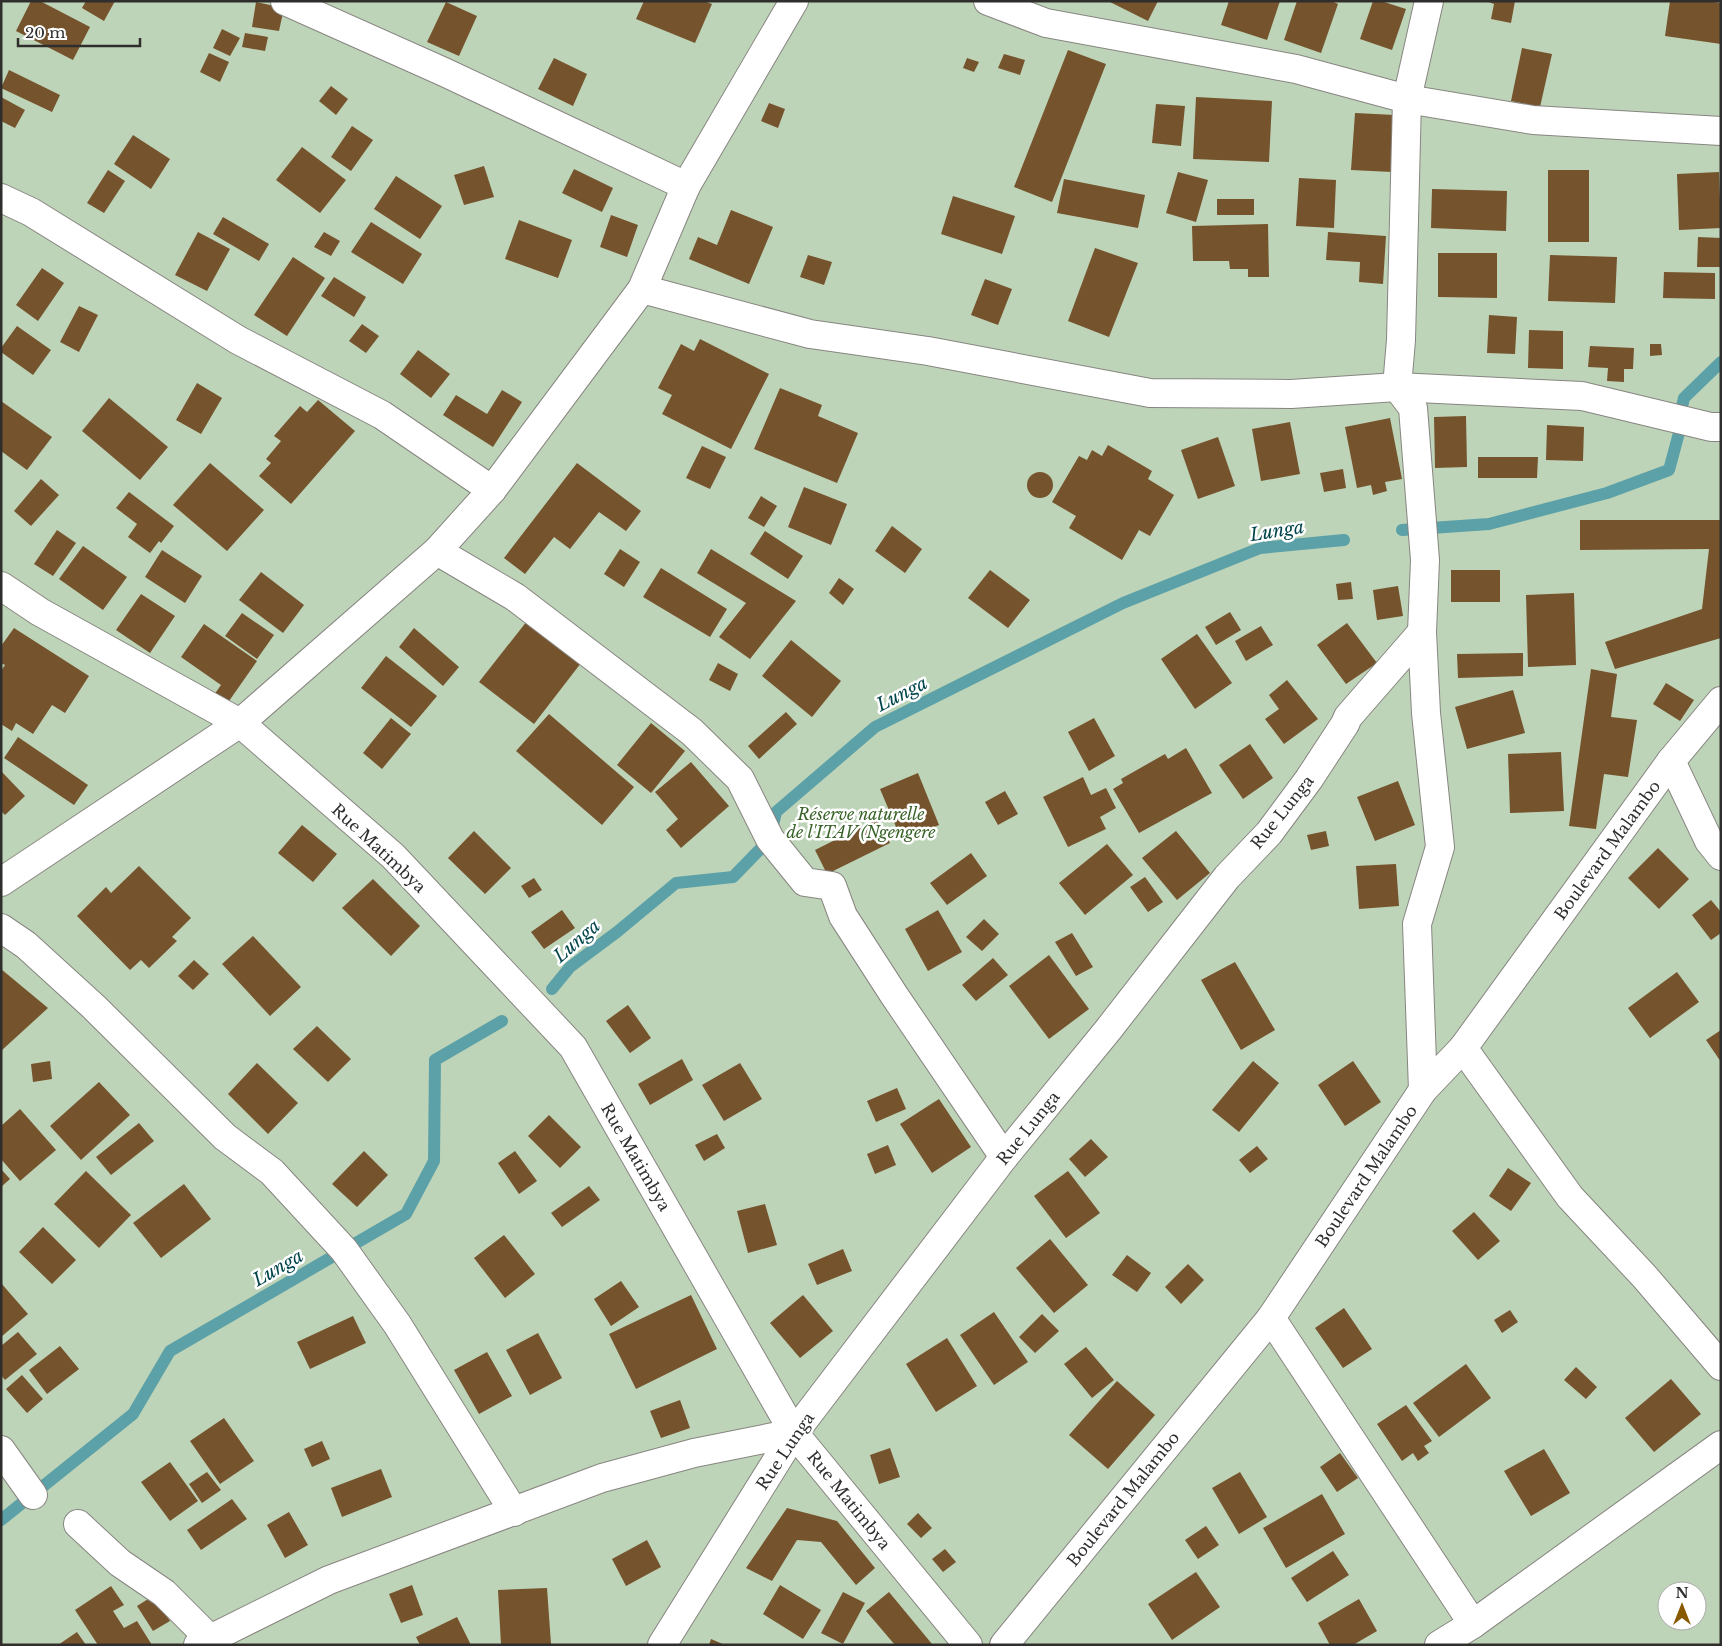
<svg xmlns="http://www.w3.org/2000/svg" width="1722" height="1646" font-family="'Libre Baskerville',serif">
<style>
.green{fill:#bed4b8;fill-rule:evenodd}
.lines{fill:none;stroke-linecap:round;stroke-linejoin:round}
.stream{stroke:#5ca1a8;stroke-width:12}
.building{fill:#75532d}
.street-casing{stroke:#878581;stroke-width:30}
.street{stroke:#fff;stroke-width:28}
.labels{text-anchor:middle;stroke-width:5;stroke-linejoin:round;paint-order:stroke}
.street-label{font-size:16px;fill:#2f2e2d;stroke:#fff}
.park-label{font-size:16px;font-style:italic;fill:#386328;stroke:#fff}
.water-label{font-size:18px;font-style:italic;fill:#01454b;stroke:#fff}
</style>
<rect width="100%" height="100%" fill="#f0ede9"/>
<path class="green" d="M1,1H1721V1645H1ZM1667,1591H1697V1621H1667Z"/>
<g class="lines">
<g class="stream">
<polyline points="1402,530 1489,524 1607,493 1669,470 1679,433 1679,419 1684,398 1721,362"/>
<polyline points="552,989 570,967 617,932 676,883 733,877 770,839 776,812 875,727 1123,603 1260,548 1344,540"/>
<polyline points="1,1520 133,1414 170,1351 406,1214 434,1161 435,1060 502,1021"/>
</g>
</g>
<g class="building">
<polygon points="31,1 40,1 90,27 73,60 16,31"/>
<polygon points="86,1 115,1 104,21 82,8"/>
<polygon points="644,1 704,1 712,4 695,43 636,19"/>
<polygon points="1108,1 1158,1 1148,21"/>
<polygon points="1229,1 1280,1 1267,40 1221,25"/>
<polygon points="1297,1 1331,1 1338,4 1321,53 1284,40"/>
<polygon points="1373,1 1381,1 1406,9 1392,50 1360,39"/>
<polygon points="1486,1 1515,1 1511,23 1491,19 1494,4"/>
<polygon points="1670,1 1707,1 1721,3 1721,44 1665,36"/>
<polygon points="256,2 284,8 279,31 252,27"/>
<polygon points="446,2 477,16 459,56 427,42"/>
<polygon points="222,29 240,38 230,56 213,48"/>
<polygon points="245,33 268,37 265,51 242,47"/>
<polygon points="1522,48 1552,54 1540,107 1511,101"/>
<polygon points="1068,50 1106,64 1052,202 1014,187"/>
<polygon points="209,53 229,62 220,82 200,72"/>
<polygon points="1004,54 1025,60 1020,75 998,68"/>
<polygon points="554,58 587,74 573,106 538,89"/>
<polygon points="967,58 979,62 974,72 963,68"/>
<polygon points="9,70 60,95 52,112 1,88"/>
<polygon points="331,86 348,99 336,115 319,101"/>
<polygon points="1,97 25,110 15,128 1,121"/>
<polygon points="1196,97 1272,101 1269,162 1193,159"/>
<polygon points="769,103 785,109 778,128 761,121"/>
<polygon points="1156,104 1185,106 1181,146 1152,143"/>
<polygon points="1355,113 1395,115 1392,172 1351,170"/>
<polygon points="352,126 373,140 351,171 331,157"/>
<polygon points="133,135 170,159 151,189 114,164"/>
<polygon points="302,147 346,180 320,213 276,180"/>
<polygon points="484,166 494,197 464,205 454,175"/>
<polygon points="574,169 613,188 602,212 562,193"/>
<polygon points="108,170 125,181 104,213 87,203"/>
<rect x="1548" y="170" width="41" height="72"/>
<polygon points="1178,172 1208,180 1196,222 1166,213"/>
<polygon points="1719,172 1721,228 1679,230 1677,174"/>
<polygon points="396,176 442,206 420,239 374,209"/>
<polygon points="1299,178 1336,180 1334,228 1296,226"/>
<polygon points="1064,179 1145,195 1138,228 1057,213"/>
<polygon points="1432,189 1507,191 1506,231 1431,228"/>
<polygon points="953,196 1015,216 1002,254 941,234"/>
<rect x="1217" y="199" width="37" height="16"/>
<polygon points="731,210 773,227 749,284 689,259 698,237 717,245"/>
<polygon points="611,215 638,225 627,257 600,247"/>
<polygon points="223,217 269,244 259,261 213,234"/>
<polygon points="519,220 572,240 558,278 505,259"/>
<polygon points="371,222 422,254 403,284 351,252"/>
<polygon points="1268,224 1269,277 1248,277 1248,269 1230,269 1229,261 1193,261 1192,226"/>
<polygon points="198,232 230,249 207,291 175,275"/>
<polygon points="324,232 340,241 331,256 314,247"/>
<polygon points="1328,232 1386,236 1383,284 1359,282 1360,262 1326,260"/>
<polygon points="1698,237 1721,238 1721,267 1697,267"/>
<polygon points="1095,248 1138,263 1109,337 1068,321"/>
<polygon points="1438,253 1497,253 1497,298 1438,297"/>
<polygon points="808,255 832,262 824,285 800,277"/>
<polygon points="1550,255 1617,257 1615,303 1548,301"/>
<polygon points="293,257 325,278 287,336 254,315"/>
<polygon points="42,268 64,283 38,321 16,305"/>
<polygon points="1664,272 1715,273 1715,299 1663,298"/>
<polygon points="334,277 366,297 354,317 321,296"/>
<polygon points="985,279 1012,289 998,325 971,315"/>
<polygon points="79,306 98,315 79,352 60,342"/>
<polygon points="1489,315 1517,317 1515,354 1487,353"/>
<polygon points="362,324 379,336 366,353 349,341"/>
<polygon points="17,326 51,350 33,375 1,352 1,348"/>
<polygon points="1529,330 1563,331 1563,369 1528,368"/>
<polygon points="700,339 769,374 731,449 662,414 672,395 658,388 681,344 694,351"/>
<polygon points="1650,344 1661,344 1662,355 1650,356"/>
<polygon points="1590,346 1634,348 1633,369 1624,369 1624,382 1607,381 1608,368 1588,367"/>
<polygon points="418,350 450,374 431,398 400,374"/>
<polygon points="197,383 222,398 201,434 176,420"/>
<polygon points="780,388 822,405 818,416 858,433 837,483 754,449"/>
<polygon points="502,390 522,402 493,447 443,415 456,395 487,414"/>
<polygon points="109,398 168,447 140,480 82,431"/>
<polygon points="318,400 355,431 291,504 259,476 271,463 266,459 281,441 274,436 300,406 307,412"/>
<polygon points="1,401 52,437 27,470 1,451"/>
<polygon points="1466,416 1467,467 1435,468 1434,417"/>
<polygon points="1390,418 1402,479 1385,482 1387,491 1373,495 1371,485 1357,488 1345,427"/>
<polygon points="1290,422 1300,474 1261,481 1252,429"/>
<polygon points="1547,425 1584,427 1583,461 1546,460"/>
<polygon points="1218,437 1235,486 1198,499 1181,450"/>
<polygon points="1108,445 1152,471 1148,479 1174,495 1150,536 1139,530 1122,560 1069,528 1076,516 1052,502 1079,456 1087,460 1092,450 1102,456"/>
<polygon points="702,446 726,457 710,489 686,478"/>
<polygon points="1478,457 1538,457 1537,478 1478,478"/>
<polygon points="210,463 264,510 227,551 173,505"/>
<polygon points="577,463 641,511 626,531 599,512 570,549 554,537 525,574 504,558"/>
<polygon points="1343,469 1346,488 1324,492 1320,473"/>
<circle cx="1040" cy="485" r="13"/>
<polygon points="41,479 59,495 31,526 14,511"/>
<polygon points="804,487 847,504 831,545 788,527"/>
<polygon points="129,492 174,526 161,543 159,541 150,553 128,537 137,524 116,508"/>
<polygon points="761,496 777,506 764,527 748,518"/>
<polygon points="1580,520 1721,520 1721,638 1615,669 1605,642 1702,609 1709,549 1580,550"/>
<polygon points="892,526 922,549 905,573 875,551"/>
<polygon points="57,530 76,543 53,576 34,564"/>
<polygon points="765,531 803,556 788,579 750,554"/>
<polygon points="83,546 127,577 103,610 59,579"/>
<polygon points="620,549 640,562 624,587 604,574"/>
<polygon points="711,549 796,601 750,659 719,637 746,603 697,573"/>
<polygon points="162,550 202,576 185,603 145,577"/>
<polygon points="661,568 727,609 710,637 643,597"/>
<polygon points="990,570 1030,600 1008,628 968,598"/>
<rect x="1451" y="570" width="49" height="32"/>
<polygon points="261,572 304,605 283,633 239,600"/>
<polygon points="839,578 854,589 843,605 829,593"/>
<polygon points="1351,582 1353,599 1338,600 1336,584"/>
<polygon points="1398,586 1403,616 1377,620 1373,590"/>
<polygon points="1574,593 1576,665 1528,667 1526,595"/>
<polygon points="141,594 175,616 150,653 116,630"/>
<polygon points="1230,612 1241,630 1216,645 1205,627"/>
<polygon points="242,613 274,635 257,659 225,636"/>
<polygon points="527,621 581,663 534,724 479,682"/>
<polygon points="1347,623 1377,663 1346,684 1317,645"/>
<polygon points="204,624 257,661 222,711 209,702 221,685 181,657"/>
<polygon points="1261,626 1273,645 1246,661 1235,641"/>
<polygon points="14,628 89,676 65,713 52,705 33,734 16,723 12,731 1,724 1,671 5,665 1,663 1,646"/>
<polygon points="414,628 459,667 443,686 399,647"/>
<polygon points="1197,634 1232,683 1195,709 1161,659"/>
<polygon points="791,640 841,681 812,717 762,676"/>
<polygon points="1523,653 1523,676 1458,678 1457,654"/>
<polygon points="386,656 437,696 411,727 361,688"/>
<polygon points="718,663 738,674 730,691 709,680"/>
<polygon points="1591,669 1617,674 1611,717 1637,720 1628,777 1604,774 1596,829 1569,826"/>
<polygon points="1287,680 1318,719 1284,744 1265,719 1279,709 1269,695"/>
<polygon points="1666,683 1694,700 1680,721 1653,704"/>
<polygon points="1513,690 1525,733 1467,749 1455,707"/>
<polygon points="786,712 797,724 759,759 748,746"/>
<polygon points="549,714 634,787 602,825 516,751"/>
<polygon points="391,718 411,734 382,769 363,753"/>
<polygon points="1094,718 1115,756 1089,771 1068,732"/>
<polygon points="651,723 685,751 651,793 617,765"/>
<polygon points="18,737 88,785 74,805 4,758"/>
<polygon points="1250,744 1273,778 1243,799 1219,765"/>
<polygon points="1186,748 1212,793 1139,833 1113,789 1123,783 1121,779 1165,754 1168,759"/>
<polygon points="1561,752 1564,811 1510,813 1508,754"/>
<polygon points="691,762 729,806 681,848 666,830 678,819 655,792"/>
<polygon points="1,771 25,796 5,815 1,811"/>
<polygon points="918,773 939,825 902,841 880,789"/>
<polygon points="1083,777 1091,795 1106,788 1116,808 1100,817 1106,829 1068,847 1043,797"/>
<polygon points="1398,781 1415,825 1375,841 1357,797"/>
<polygon points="1005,791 1018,814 998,825 985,802"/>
<polygon points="877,819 890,843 827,874 815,850"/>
<polygon points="302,825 337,854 313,882 278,853"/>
<polygon points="474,831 511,868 485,894 448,858"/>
<polygon points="1176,831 1210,873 1177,900 1142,858"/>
<polygon points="1326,831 1329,846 1311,850 1307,835"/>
<polygon points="1107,844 1133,875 1085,915 1059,883"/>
<polygon points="1658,848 1689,879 1659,909 1628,878"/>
<polygon points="971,853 987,876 947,905 930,883"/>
<polygon points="1396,864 1399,906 1359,909 1356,866"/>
<polygon points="139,866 191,918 172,937 177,941 149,968 141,960 130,970 77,916 106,887 111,893"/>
<polygon points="1145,877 1163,902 1148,912 1130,887"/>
<polygon points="534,878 542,890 529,898 521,886"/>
<polygon points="373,879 420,926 391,956 342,908"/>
<polygon points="1711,900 1721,912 1721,933 1711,940 1692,915"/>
<polygon points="562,910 575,928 544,949 531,932"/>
<polygon points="938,910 962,952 928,971 905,929"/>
<polygon points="984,919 999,934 982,951 966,937"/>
<polygon points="1072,933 1093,967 1076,976 1055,942"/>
<polygon points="253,936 301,987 270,1016 222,964"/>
<polygon points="1049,955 1089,1009 1049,1039 1009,986"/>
<polygon points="993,958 1008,975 976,1001 962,985"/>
<polygon points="194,960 209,974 193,990 178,976"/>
<polygon points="1235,962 1275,1030 1241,1050 1201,980"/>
<polygon points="1,969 48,1008 1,1051"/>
<polygon points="1677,972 1699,1002 1650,1038 1628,1008"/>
<polygon points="628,1005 651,1038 630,1053 606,1021"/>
<polygon points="317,1026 351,1059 328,1082 293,1049"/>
<polygon points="1721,1030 1721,1062 1706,1040"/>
<polygon points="682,1059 693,1080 650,1105 638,1084"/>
<polygon points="50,1061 52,1079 33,1082 31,1064"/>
<polygon points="1253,1061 1279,1083 1239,1132 1212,1110"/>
<polygon points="1353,1061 1381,1102 1345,1126 1318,1085"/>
<polygon points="257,1063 298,1103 268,1134 228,1094"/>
<polygon points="740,1063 762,1099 724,1121 702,1085"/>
<polygon points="99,1082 130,1115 81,1160 50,1126"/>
<polygon points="897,1088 906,1109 876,1122 867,1101"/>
<polygon points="939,1099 971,1147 932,1173 900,1124"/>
<polygon points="20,1109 56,1150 20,1181 1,1159 1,1126"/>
<polygon points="549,1115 581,1147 560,1168 528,1136"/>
<polygon points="139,1123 154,1141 111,1175 96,1157"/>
<polygon points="717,1134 725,1148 704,1161 695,1145"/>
<polygon points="1091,1139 1108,1157 1085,1177 1069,1159"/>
<polygon points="888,1145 896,1165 875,1174 867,1154"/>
<polygon points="1257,1146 1268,1159 1250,1173 1239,1160"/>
<polygon points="364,1151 388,1175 357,1207 332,1184"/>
<polygon points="515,1151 537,1181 519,1194 498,1163"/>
<polygon points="1508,1168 1531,1183 1511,1211 1489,1196"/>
<polygon points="1,1169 10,1179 1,1187"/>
<polygon points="86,1171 131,1215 99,1248 54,1204"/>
<polygon points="1068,1171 1100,1213 1066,1238 1034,1196"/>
<polygon points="184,1184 211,1219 161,1258 133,1223"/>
<polygon points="589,1186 600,1200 562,1227 551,1213"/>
<polygon points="765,1204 777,1245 748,1253 737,1211"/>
<polygon points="1474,1212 1500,1241 1478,1260 1452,1231"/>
<polygon points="43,1227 76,1260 52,1284 19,1252"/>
<polygon points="504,1235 535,1274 505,1298 474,1258"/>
<polygon points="1050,1239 1088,1285 1054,1313 1016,1268"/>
<polygon points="843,1249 852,1271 817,1285 808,1264"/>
<polygon points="1127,1255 1151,1273 1137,1292 1112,1275"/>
<polygon points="1188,1264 1204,1280 1181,1304 1165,1287"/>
<polygon points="621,1281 639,1307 611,1326 594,1299"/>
<polygon points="1,1283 28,1314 1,1337"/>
<polygon points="691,1295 717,1349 636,1389 609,1334"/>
<polygon points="803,1295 833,1331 800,1358 770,1323"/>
<polygon points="1344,1308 1372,1349 1343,1368 1315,1328"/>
<polygon points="1510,1310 1518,1322 1502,1333 1494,1320"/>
<polygon points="994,1312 1028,1362 994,1385 960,1335"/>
<polygon points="1042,1314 1059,1331 1035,1353 1019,1337"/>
<polygon points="353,1316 366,1343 310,1369 297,1342"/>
<polygon points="18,1332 37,1354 5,1380 1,1375 1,1346"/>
<polygon points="538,1333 562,1378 530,1395 506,1350"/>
<polygon points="947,1338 977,1386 936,1412 906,1364"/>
<polygon points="60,1346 79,1369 47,1394 29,1370"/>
<polygon points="1086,1347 1114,1380 1092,1398 1064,1364"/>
<polygon points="487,1352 512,1396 479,1414 454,1370"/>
<polygon points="1466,1364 1491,1398 1439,1437 1413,1403"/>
<polygon points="1576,1367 1597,1387 1586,1399 1564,1380"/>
<polygon points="22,1375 43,1399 27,1413 6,1389"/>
<polygon points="1671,1379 1701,1414 1654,1452 1625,1418"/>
<polygon points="1117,1381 1155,1415 1108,1469 1069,1435"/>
<polygon points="680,1400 690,1428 661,1438 650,1411"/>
<polygon points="1406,1405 1432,1441 1424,1446 1429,1453 1418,1461 1413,1453 1402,1461 1377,1424"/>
<polygon points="224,1418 254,1461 220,1484 190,1441"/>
<polygon points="322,1441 330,1459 312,1467 304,1449"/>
<polygon points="890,1448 900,1477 879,1484 870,1455"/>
<polygon points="1544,1449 1570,1493 1531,1516 1504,1471"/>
<polygon points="1340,1453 1358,1478 1337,1492 1320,1467"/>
<polygon points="170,1462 198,1501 170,1521 141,1482"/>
<polygon points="381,1469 392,1497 342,1517 331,1488"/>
<polygon points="207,1472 221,1490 202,1503 189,1484"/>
<polygon points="1240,1472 1267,1517 1239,1534 1212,1488"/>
<polygon points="1322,1494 1345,1534 1286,1568 1263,1528"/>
<polygon points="232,1499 247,1519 201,1550 187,1530"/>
<polygon points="787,1508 837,1521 875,1568 856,1585 821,1542 797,1540 772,1581 746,1568"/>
<polygon points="289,1512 308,1545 285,1558 267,1525"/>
<polygon points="918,1513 932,1528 921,1538 907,1524"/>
<polygon points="1206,1526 1219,1545 1198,1559 1185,1540"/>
<polygon points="647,1540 661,1567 626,1586 612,1559"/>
<polygon points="945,1549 956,1562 943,1572 932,1559"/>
<polygon points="1333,1551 1349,1575 1307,1602 1291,1578"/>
<polygon points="1196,1572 1220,1607 1172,1640 1148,1604"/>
<polygon points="412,1585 423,1615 401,1623 389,1594"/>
<polygon points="780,1585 821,1610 803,1639 763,1614"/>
<polygon points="111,1586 124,1605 113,1611 124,1628 137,1621 152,1645 98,1645 75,1610"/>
<polygon points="547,1588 551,1644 501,1645 498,1590"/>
<polygon points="843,1592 865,1603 843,1644 821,1633"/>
<polygon points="889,1592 932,1644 931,1645 895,1645 866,1611"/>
<polygon points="153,1596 170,1621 153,1631 137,1606"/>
<polygon points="1359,1599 1377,1631 1353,1645 1330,1645 1318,1623"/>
<polygon points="457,1617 471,1645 420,1645 416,1637"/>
<polygon points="77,1632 86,1645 58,1645"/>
<polygon points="711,1639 725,1645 709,1645"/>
</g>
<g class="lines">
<g class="street-casing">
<g id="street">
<polyline points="285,1 444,72 686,186"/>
<polyline points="988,1 1046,23 1296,69 1407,99 1533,120 1721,131"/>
<polyline points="1,198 31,212 238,340 382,415 492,490"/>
<polyline points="642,289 810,334 928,351 1150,393 1291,394 1397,387 1582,396 1711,427 1721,427"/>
<polyline points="437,551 515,597 692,732 740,779 770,839 805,882 832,886 843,916 894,995 1004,1157"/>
<polyline points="1,586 40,612 240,723 393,856 573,1047 794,1433 968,1645"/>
<polyline points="1671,761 1709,841 1721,856"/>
<polyline points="1,882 240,723 437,551 492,490 642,289 686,186 794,1"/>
<polyline points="1,928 26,945 94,1007 225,1137 272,1172 344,1250 397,1324 514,1512"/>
<polyline points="1463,1048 1570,1197 1644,1276 1721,1366"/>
<polyline points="1423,1090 1417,924 1440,847 1426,713 1422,632 1425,560 1413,408 1397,387 1401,340 1407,99 1429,1"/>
<polyline points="1271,1318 1473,1624"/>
<polyline points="1,1450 33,1495"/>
<polyline points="78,1524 120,1563 164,1593 209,1638"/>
<polyline points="198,1645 329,1580 602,1478 694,1453 794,1433"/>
<polyline points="662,1645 794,1433 1004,1157 1108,1030 1227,877 1269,833 1309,779 1345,724 1348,717 1422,632"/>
<polyline points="1004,1645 1271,1318 1423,1090 1463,1048 1671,761 1721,701"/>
<polyline points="1439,1645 1473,1624 1721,1445"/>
</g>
</g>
<use href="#street" class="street"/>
</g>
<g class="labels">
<g class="street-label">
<text transform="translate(1282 812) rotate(-51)" y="6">Rue Lunga</text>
<text transform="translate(379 848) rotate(43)" y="6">Rue Matimbya</text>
<text transform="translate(1607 850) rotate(-54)" y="6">Boulevard Malambo</text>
<text transform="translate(1028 1128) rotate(-51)" y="6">Rue Lunga</text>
<text transform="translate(636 1157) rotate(60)" y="6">Rue Matimbya</text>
<text transform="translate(1366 1176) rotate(-56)" y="6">Boulevard Malambo</text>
<text transform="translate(785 1451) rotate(-56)" y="6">Rue Lunga</text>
<text transform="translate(1123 1499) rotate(-51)" y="6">Boulevard Malambo</text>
<text transform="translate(849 1500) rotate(51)" y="6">Rue Matimbya</text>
</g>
<g class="park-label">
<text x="861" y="820">Réserve naturelle<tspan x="861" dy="18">de l'ITAV (Ngengere</tspan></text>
</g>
<g class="water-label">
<text transform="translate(1277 531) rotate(-9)" y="6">Lunga</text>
<text transform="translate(902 694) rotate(-27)" y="6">Lunga</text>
<text transform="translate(577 941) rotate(-41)" y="6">Lunga</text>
<text transform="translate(278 1268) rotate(-30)" y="6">Lunga</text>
</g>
</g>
<rect width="1722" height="1646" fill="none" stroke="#2f2e2d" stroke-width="5"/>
<g transform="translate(1682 1606)"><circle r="24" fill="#ffffff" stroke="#acabab"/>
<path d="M0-4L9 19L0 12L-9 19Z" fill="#895900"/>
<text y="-8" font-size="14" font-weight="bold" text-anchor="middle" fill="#2f2e2d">N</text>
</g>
<path d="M18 38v8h122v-8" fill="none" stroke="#2f2e2d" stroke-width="2.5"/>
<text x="25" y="38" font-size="15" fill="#2f2e2d" stroke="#ffffff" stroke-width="4" paint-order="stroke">20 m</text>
</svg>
